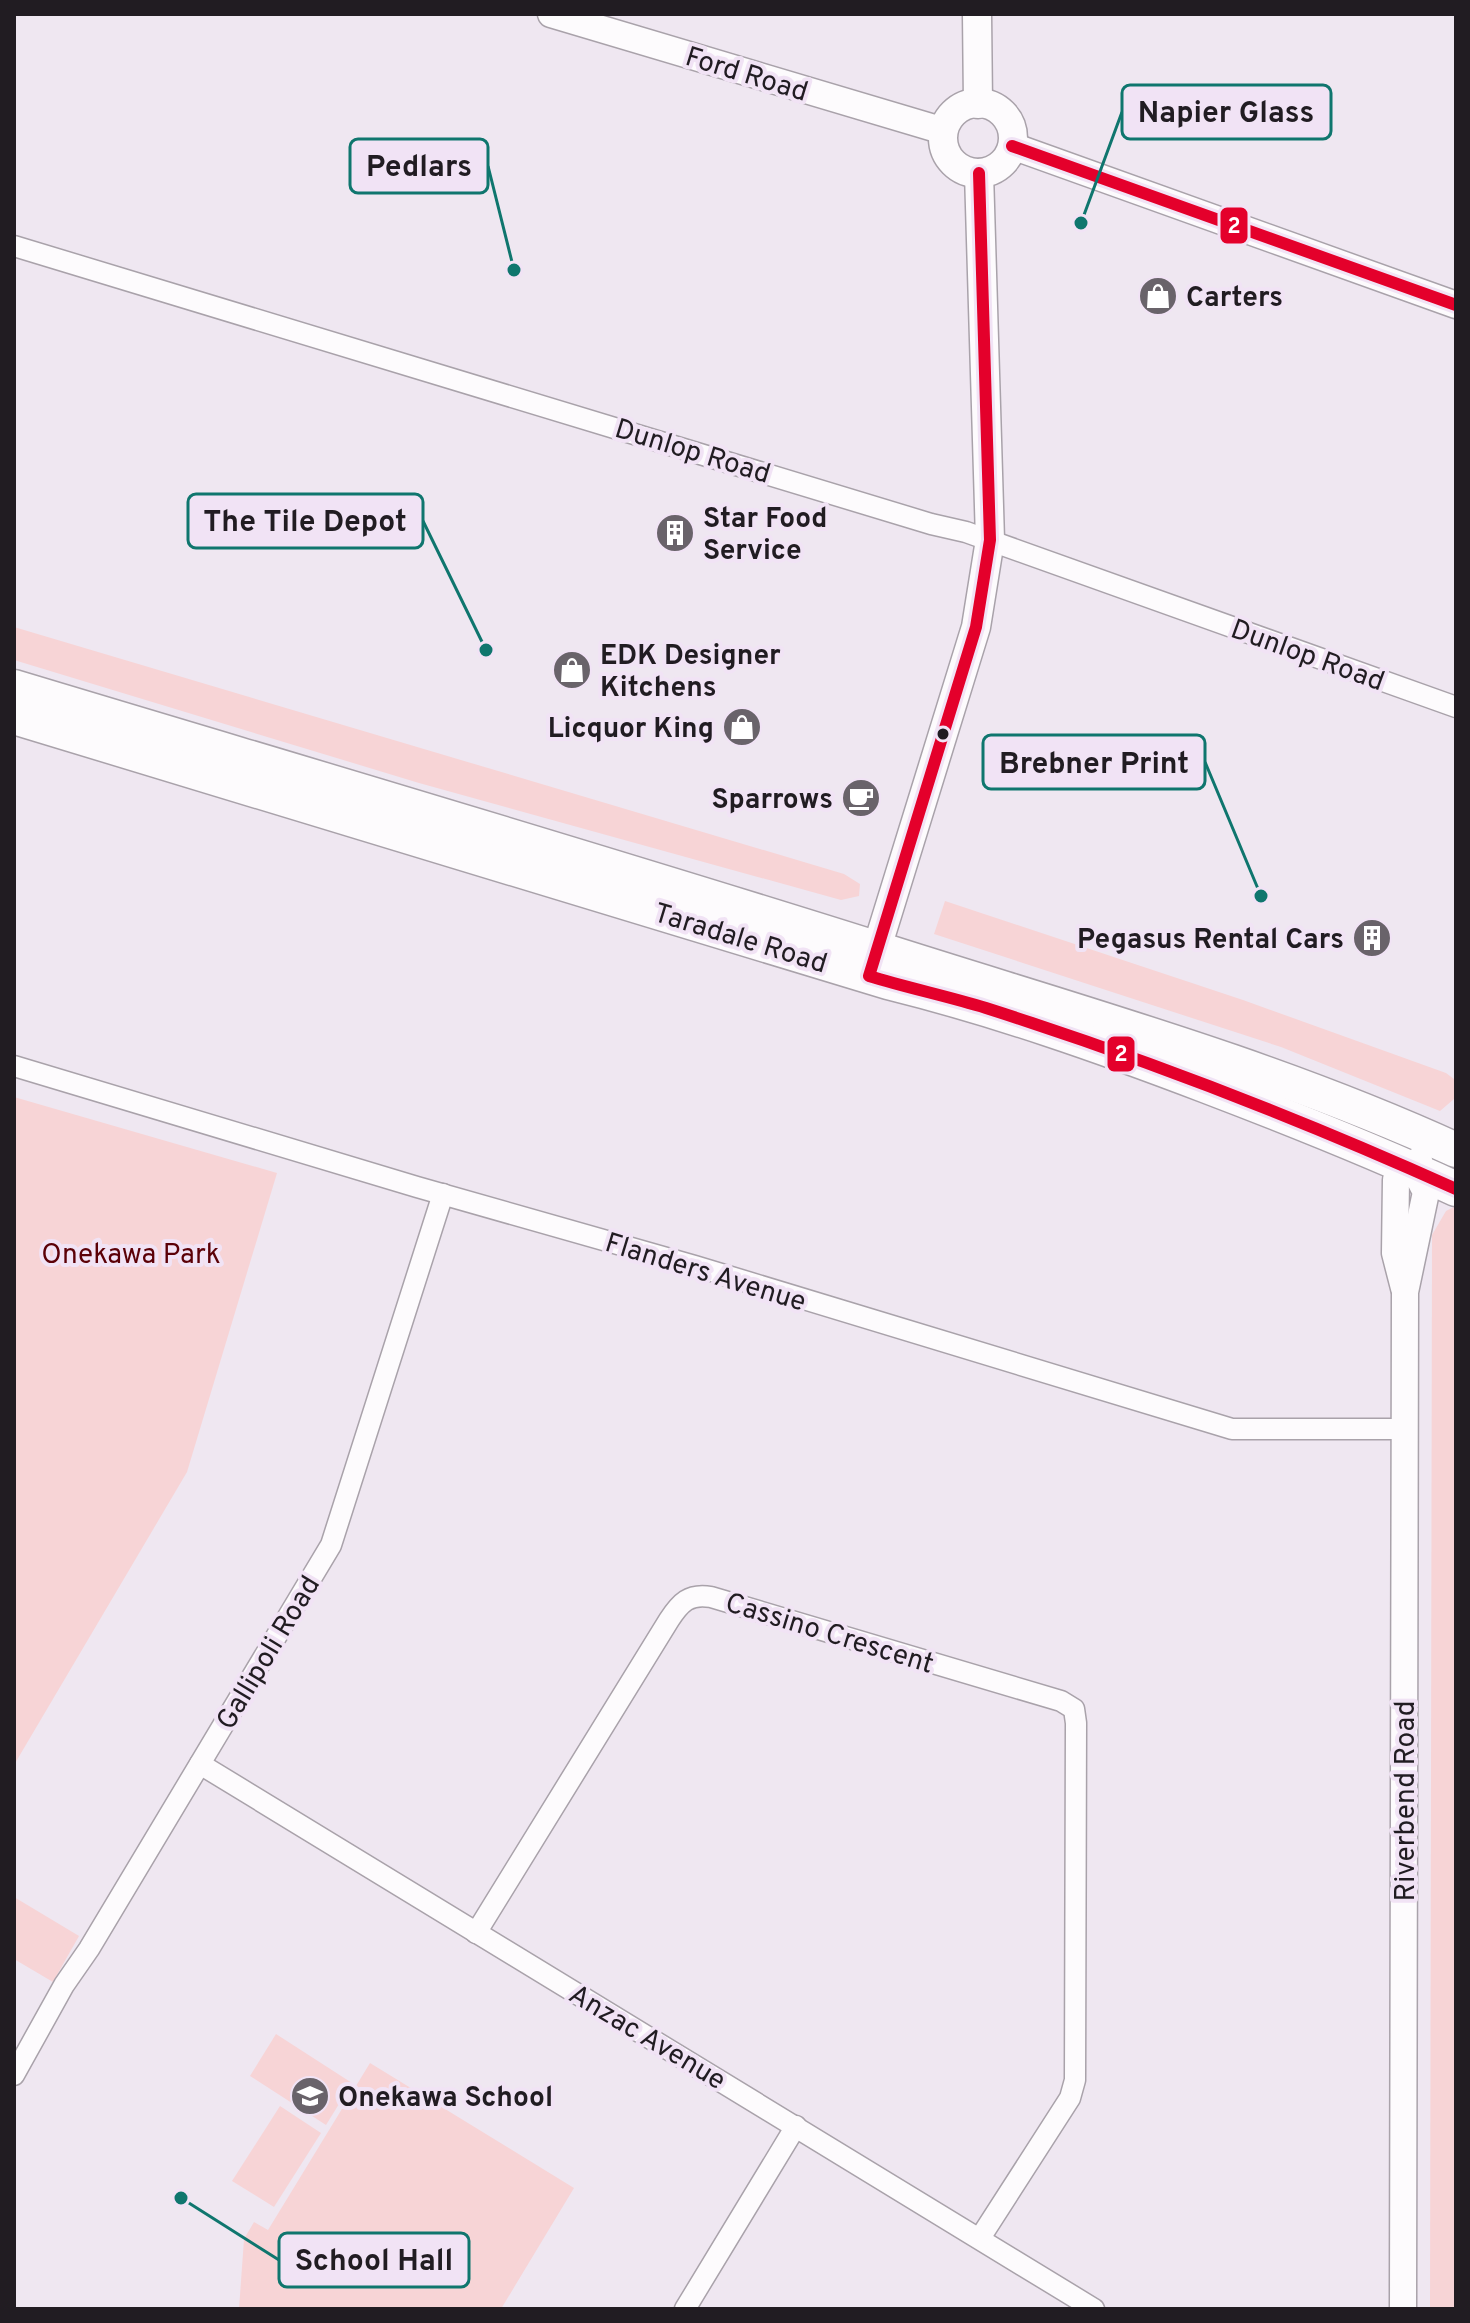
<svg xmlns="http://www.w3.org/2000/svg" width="1470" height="2323" font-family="Overpass,sans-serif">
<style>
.green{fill:#f7d4d6}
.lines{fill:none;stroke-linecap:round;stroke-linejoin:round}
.minor-casing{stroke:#a9a2aa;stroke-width:23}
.tertiary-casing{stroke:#a9a2aa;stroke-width:29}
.secondary-casing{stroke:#a9a2aa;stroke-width:31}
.trunk-casing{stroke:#a9a2aa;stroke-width:37}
.minor{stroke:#fdfbfd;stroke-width:20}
.tertiary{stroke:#fdfbfd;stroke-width:26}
.secondary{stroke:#fdfbfd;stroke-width:28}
.trunk{stroke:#fdfbfd;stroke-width:34}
.bus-1-casing{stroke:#f1e3f5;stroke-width:18}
.bus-1{stroke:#e4002b;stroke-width:12}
.bus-dot{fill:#211c22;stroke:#f1e3f5;stroke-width:3}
.labels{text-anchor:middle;stroke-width:8;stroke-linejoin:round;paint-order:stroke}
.street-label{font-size:28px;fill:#211c22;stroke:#f1e3f5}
.poi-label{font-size:28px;font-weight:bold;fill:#211c22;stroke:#f1e3f5;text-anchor:start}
.park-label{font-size:28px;fill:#5b0007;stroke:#f1e3f5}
.leader{fill:none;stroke:#0f766e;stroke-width:3}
.callout-dot{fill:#0f766e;stroke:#f1e3f5;stroke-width:3}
.callout{fill:#f1e3f5;stroke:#0f766e;stroke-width:3}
.callout-label{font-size:30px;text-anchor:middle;font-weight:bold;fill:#211c22}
.line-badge{stroke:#f1e3f5;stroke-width:3}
.badge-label{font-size:22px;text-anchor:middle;font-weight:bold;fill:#fff}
</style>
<rect width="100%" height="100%" fill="#efe7f1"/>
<g class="green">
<polygon points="14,627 844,874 860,884 859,896 841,900 419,783 14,660"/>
<polygon points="945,901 1243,1000 1446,1073 1454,1079 1454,1099 1440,1111 1281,1047 934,934"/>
<polygon points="14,1097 277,1173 187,1472 14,1765"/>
<polygon points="1456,1206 1456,2309 1430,2309 1432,1235 1446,1211"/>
<polygon points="14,1897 79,1936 53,1982 14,1959"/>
<polygon points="276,2034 352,2083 326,2125 250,2076"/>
<polygon points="370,2063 574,2188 501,2309 239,2309 244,2239 254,2222 268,2230"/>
<polygon points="280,2106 321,2133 274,2207 232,2181"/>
</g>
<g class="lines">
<g class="minor-casing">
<g id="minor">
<polyline points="14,246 931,524 966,532 1456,707"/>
<polyline points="14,1066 417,1187 695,1266 1232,1429 1405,1429"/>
<polyline points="200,1764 1094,2309"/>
<path d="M476,1933L669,1620C680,1603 689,1593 711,1597L1061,1701L1074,1709L1076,1723L1075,2080L1070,2098L980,2238"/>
<polyline points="14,2075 64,1985 89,1949 331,1545 443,1194"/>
<polyline points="685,2309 796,2126"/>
</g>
</g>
<g class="tertiary-casing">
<g id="tertiary">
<polyline points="551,14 944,131"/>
<polyline points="1012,146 1456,305"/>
<polyline points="1404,1288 1395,1253 1396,1180 1414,1169 1419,1160"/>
<polyline points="1403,2309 1405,1292 1426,1192 1414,1169"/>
</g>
</g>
<g class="secondary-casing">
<g id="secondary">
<polyline points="977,14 978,104"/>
<circle cx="978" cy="138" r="35"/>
<polyline points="871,967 976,627 990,540 979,173"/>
</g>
</g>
<g class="trunk-casing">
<g id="trunk">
<path d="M14,687C303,774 593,859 881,950C1075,1012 1270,1065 1456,1150"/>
<path d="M14,717L888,982C997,1009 1102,1046 1207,1086C1291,1118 1374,1151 1456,1189"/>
</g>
</g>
<use href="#minor" class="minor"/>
<use href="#tertiary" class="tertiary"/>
<use href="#secondary" class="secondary"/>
<use href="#trunk" class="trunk"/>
<g class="bus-1-casing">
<g id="bus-1">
<polyline points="1012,146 1456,305"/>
<path d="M979,173L990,540L976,627L869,976C908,988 947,996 986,1008C1146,1059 1303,1120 1456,1189"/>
</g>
</g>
<use href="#bus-1" class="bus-1"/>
</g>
<defs>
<g id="shop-disc" transform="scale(2)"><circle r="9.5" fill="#69636a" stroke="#f1e3f5"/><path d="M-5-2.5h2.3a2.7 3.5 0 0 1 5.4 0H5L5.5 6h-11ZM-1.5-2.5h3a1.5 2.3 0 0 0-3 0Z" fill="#fff"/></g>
<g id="building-disc" transform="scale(2)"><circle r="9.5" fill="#69636a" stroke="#f1e3f5"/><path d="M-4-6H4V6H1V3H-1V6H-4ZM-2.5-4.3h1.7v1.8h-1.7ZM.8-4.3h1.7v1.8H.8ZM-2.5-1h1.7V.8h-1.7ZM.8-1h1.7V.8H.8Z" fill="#fff"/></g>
<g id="cafe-disc" transform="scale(2)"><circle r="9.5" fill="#69636a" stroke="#f1e3f5"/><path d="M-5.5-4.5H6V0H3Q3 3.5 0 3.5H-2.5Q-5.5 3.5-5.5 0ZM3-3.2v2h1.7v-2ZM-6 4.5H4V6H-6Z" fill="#fff"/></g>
<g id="school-disc" transform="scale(2)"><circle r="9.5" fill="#69636a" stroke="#f1e3f5"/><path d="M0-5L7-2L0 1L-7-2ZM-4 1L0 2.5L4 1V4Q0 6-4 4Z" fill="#fff"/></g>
</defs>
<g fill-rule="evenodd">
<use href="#shop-disc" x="1158" y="296"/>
<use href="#building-disc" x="675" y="533"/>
<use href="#shop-disc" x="572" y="670"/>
<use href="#shop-disc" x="742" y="727"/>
<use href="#cafe-disc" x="861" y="798"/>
<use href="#building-disc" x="1372" y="938"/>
<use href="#school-disc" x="310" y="2096"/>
</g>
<circle class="bus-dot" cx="943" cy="734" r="7"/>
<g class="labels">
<g class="street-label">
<text transform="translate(747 73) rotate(17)" y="10">Ford Road</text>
<text transform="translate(693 450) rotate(17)" y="10">Dunlop Road</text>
<text transform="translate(1308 654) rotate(20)" y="10">Dunlop Road</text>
<text transform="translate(741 937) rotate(17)" y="10">Taradale Road</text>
<text transform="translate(706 1271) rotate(17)" y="10">Flanders Avenue</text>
<text transform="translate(830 1632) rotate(17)" y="10">Cassino Crescent</text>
<text transform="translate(267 1652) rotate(-59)" y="10">Gallipoli Road</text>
<text transform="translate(1404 1801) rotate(-90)" y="10">Riverbend Road</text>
<text transform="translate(648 2036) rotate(31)" y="10">Anzac Avenue</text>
</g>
<g class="poi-label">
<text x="1186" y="306">Carters</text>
<text x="703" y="527">Star Food<tspan x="703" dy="32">Service</tspan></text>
<text x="600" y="664">EDK Designer<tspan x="600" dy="32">Kitchens</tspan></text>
<text x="714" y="737" text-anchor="end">Licquor King</text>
<text x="833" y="808" text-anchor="end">Sparrows</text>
<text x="1344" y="948" text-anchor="end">Pegasus Rental Cars</text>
<text x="338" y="2106">Onekawa School</text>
</g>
<g class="park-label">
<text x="131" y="1263">Onekawa Park</text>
</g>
</g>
<path class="leader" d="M1081 223L1122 112M514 270L488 166M486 650L423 521M1261 896L1205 762M181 2198L279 2260"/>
<g class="callout-dot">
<circle cx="1081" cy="223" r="8"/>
<circle cx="514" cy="270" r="8"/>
<circle cx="486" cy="650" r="8"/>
<circle cx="1261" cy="896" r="8"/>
<circle cx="181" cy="2198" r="8"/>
</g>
<g class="callout">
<rect x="1122" y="85" width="209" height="54" rx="8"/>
<rect x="350" y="139" width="138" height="54" rx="8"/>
<rect x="188" y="494" width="235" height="54" rx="8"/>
<rect x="983" y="735" width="222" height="54" rx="8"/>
<rect x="279" y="2233" width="190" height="54" rx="8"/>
</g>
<g class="callout-label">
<text x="1226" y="122">Napier Glass</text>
<text x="419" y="176">Pedlars</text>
<text x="305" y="531">The Tile Depot</text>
<text x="1094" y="773">Brebner Print</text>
<text x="374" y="2270">School Hall</text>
</g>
<g class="line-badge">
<rect x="1219" y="206" width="30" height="39" rx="8" fill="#e4002b"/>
<rect x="1106" y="1035" width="30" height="38" rx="8" fill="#e4002b"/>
</g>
<g class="badge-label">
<text x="1234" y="233">2</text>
<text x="1121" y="1061">2</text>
</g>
<rect width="1470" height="2323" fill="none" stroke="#211c22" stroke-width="32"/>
</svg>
